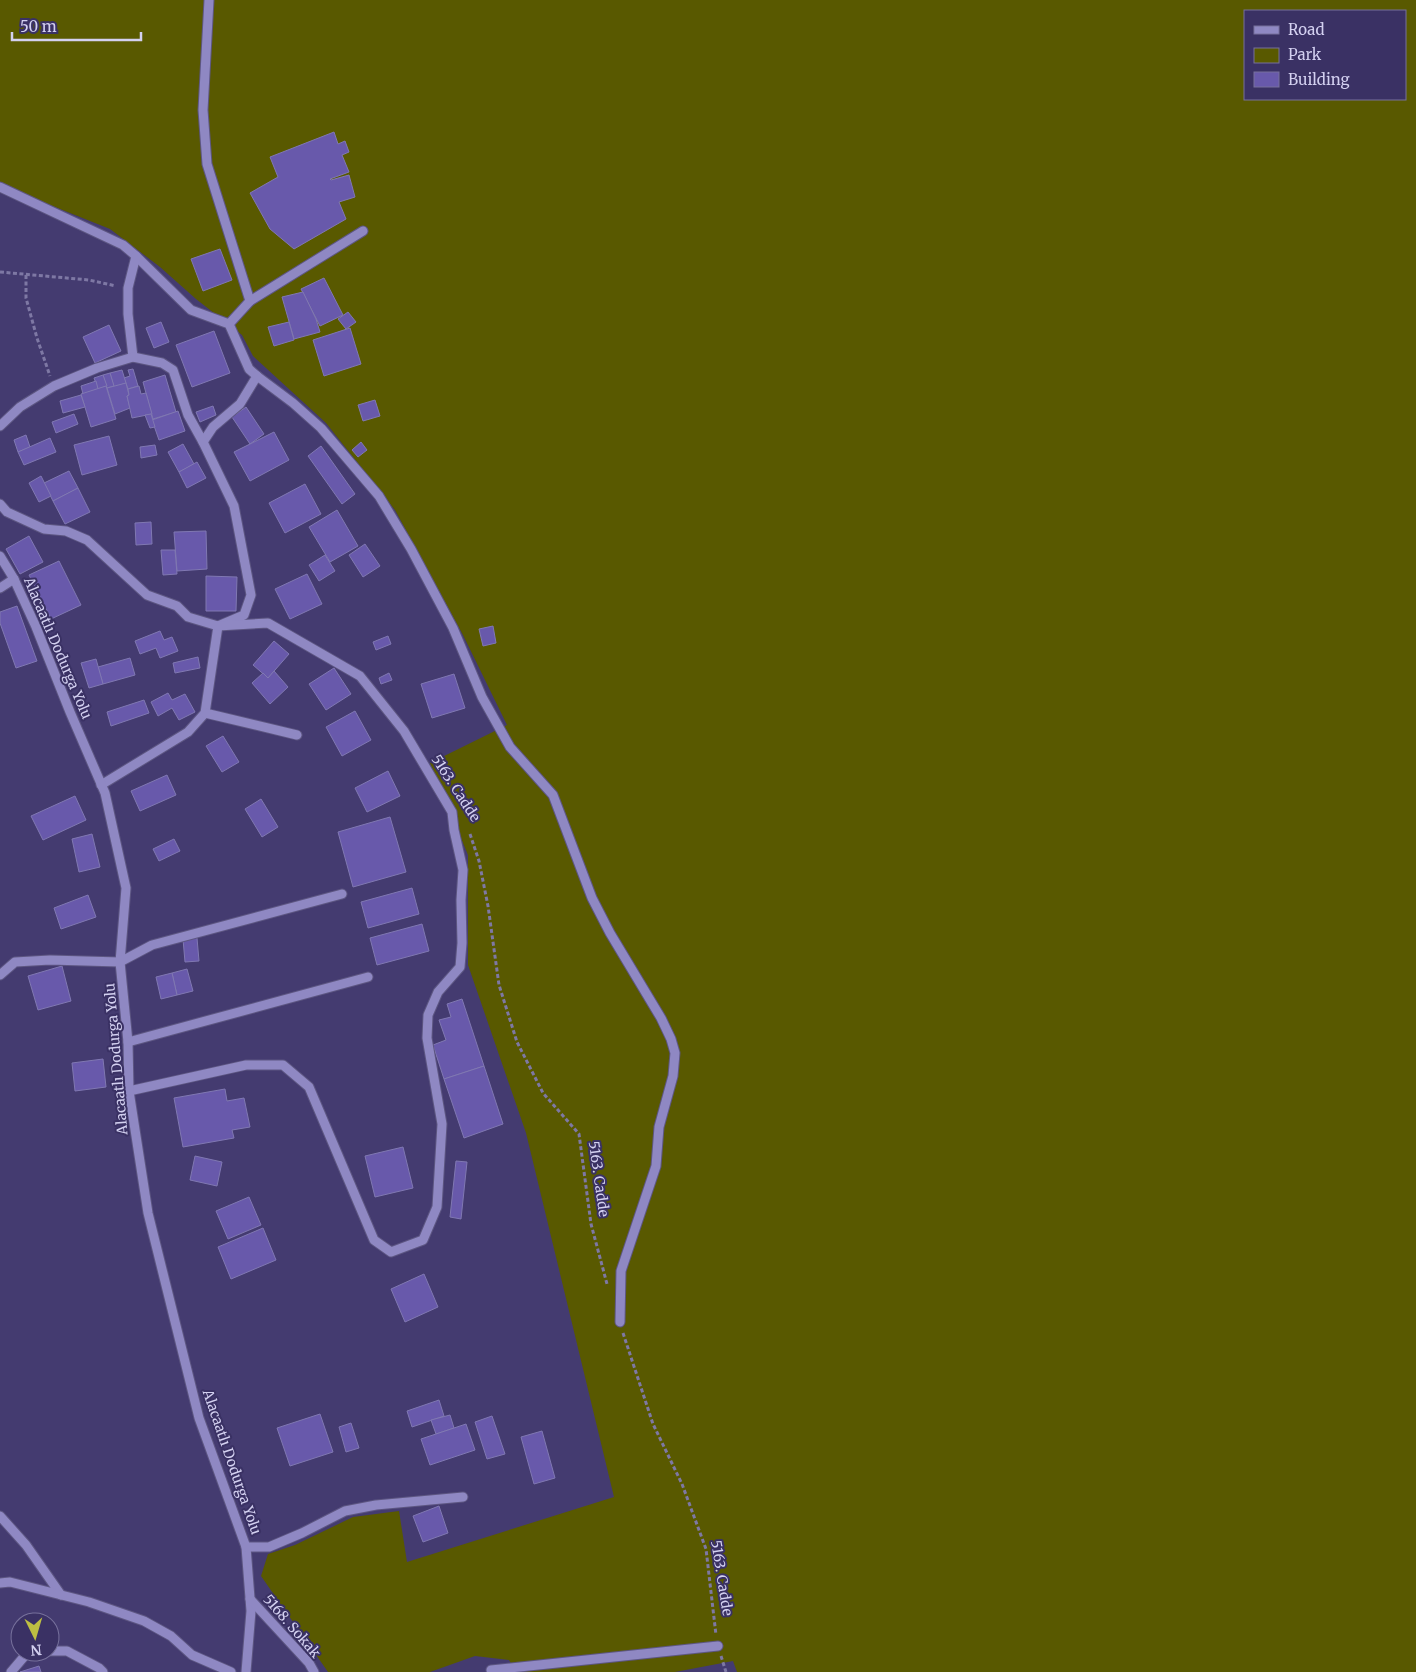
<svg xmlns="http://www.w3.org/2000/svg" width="1416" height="1672" font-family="Merriweather,serif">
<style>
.green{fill:#595900;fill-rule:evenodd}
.building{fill:#6859ab;stroke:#8078b2}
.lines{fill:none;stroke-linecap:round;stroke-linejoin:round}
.minor-casing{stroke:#5d5682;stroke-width:11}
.path{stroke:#7e78a4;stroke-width:3;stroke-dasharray:4 2.5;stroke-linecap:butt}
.minor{stroke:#8f88c3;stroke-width:9}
.labels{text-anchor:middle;stroke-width:4;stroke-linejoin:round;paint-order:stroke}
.street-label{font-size:14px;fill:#d3d0f0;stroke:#3a3164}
</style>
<rect width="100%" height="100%" fill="#443b70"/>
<path class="green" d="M0,0H1416V1672H737L733,1661L675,1672H516L509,1660L475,1656L430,1672H328L261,1576L268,1554L295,1545L353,1517L399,1511L407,1562L614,1497L526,1133L468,965V855L430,763L507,725L463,635L395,510L326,423L253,356L242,335L196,299L160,267L110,229L0,185ZM1245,11H1405V99H1245Z"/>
<g class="building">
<polygon points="334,132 338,144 345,141 349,152 342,155 349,172 330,179 331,180 349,175 355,197 339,202 346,219 294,249 270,229 250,193 278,177 270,157"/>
<polygon points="220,249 232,280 203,291 191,259"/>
<polygon points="324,278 343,315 320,326 301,289"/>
<polygon points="303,292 316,319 320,332 294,339 282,297"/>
<polygon points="348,312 356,322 346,329 338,319"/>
<polygon points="161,322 169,342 154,348 146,328"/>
<polygon points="289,322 294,340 274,346 268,327"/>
<polygon points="109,325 121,351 95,363 83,337"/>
<polygon points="350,328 361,364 324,376 313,340"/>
<polygon points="214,331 230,373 192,387 176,345"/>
<polygon points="133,369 138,386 128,389 124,378 130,376 128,370"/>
<polygon points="122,370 126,383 114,387 110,373"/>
<polygon points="110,373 114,386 107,388 103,375"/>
<polygon points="103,375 107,386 98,389 94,378"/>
<polygon points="165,375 176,412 153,419 143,382"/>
<polygon points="96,381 98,389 83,394 81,386"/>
<polygon points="126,383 129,395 127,396 130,408 115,414 107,388"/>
<polygon points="106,386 116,419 91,427 81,394"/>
<polygon points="139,386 141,394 146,393 152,414 132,418 127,396 129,395 128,389"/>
<polygon points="81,395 85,407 63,413 60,401"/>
<polygon points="375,400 380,416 363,421 358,405"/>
<polygon points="213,406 216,415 200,422 196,412"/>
<polygon points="246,407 264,434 250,444 232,417"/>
<polygon points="178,411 185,431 159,440 152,420"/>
<polygon points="74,414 78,424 56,433 52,422"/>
<polygon points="151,414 155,427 150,428 145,415"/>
<polygon points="274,432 289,460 250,481 234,452"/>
<polygon points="26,435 30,447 18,452 14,440"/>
<polygon points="109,436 117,465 82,475 74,445"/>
<polygon points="50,438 56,452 24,465 18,452"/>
<polygon points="361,442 367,450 358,457 352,450"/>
<polygon points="183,444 194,464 179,472 168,452"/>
<polygon points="155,445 157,455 141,458 140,447"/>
<polygon points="321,446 355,494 342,504 308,456"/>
<polygon points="197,462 206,478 187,488 179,472"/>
<polygon points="69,471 78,488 53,501 44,483"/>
<polygon points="41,476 51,496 39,502 29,483"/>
<polygon points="305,484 321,514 285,533 269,503"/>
<polygon points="78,488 90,512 65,524 53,501"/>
<polygon points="337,510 358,546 330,562 309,527"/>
<polygon points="151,522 152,544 136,545 135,523"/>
<polygon points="206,531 207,569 177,571 174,532"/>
<polygon points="29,536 43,562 20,574 6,549"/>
<polygon points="365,544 380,566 363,577 349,555"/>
<polygon points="161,550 175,550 177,574 163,575"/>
<polygon points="325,555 335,571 319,581 309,565"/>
<polygon points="59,561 81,605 51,619 29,575"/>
<polygon points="307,574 322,604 290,619 275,589"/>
<polygon points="206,576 237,577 236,611 206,611"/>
<polygon points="17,606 37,661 16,668 0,623 0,612"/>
<polygon points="493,626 496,643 483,646 479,629"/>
<polygon points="160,631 164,640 172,637 178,651 160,658 156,648 140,654 135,641"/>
<polygon points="388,636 391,644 376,650 373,642"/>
<polygon points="274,641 289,654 268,678 253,665"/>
<polygon points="198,657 200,668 175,673 173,663"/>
<polygon points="130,658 135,675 103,684 98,667"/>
<polygon points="96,659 103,684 89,688 81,663"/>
<polygon points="334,668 351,694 326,710 309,684"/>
<polygon points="274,671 288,687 270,704 252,683 263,673 268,678"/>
<polygon points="389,673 392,680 381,684 379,678"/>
<polygon points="454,674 465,708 432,718 421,684"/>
<polygon points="168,693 172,700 185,694 195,712 179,720 172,708 158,716 151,702"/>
<polygon points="81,694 85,704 78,707 74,697"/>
<polygon points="144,700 149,713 111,726 107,712"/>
<polygon points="355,711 371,740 342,756 326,727"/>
<polygon points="223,736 239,762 222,772 206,746"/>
<polygon points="388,771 400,796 367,812 355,788"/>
<polygon points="167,775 176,795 140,811 131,791"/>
<polygon points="75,796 86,820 43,840 31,816"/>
<polygon points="261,799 278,827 262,837 245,809"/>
<polygon points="390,817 406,872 353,887 338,832"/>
<polygon points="92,834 100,867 79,872 72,839"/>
<polygon points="174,839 180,851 159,861 153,849"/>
<polygon points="412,888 419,914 368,928 361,902"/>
<polygon points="88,895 96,917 61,929 54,908"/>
<polygon points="422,924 429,951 377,965 370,938"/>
<polygon points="197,938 199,961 185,962 183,939"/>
<polygon points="62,966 71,1001 38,1010 28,976"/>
<polygon points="187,969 193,991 177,995 172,973"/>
<polygon points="172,973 177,995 161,999 156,977"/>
<polygon points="462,999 484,1066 444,1079 433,1045 446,1040 439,1020 451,1017 447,1004"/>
<polygon points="103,1059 106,1087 75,1091 72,1063"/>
<polygon points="484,1066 503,1124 464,1138 444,1079"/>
<polygon points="225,1089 227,1101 244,1098 250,1127 232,1130 234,1138 183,1147 174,1098"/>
<polygon points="403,1147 413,1188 375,1197 365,1156"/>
<polygon points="195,1156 222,1162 217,1186 190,1180"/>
<polygon points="456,1161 467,1162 461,1219 450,1217"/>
<polygon points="249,1197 261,1225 228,1239 216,1211"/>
<polygon points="263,1228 276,1260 231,1279 218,1247"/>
<polygon points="424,1274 438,1307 405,1322 391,1289"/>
<polygon points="439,1400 444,1416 412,1427 407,1411"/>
<polygon points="320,1414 333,1452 290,1466 277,1428"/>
<polygon points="450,1415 454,1428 436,1434 431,1420"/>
<polygon points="492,1416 505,1454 487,1459 475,1422"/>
<polygon points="351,1423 359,1448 346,1452 339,1427"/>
<polygon points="466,1424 475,1450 430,1465 421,1439"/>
<polygon points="542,1431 555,1478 534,1484 521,1437"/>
<polygon points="439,1506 448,1533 423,1542 413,1516"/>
<polygon points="39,1666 41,1672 20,1672"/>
</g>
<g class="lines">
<g class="minor-casing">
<g id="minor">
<polyline points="209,0 203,110 207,164 250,301"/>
<polyline points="0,187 123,245 136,256 191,310 229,324 249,369 257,376 240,404 213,427 203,442"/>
<polyline points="229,324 250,301 363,231"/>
<polyline points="133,357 128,314 128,288 136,256"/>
<polyline points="257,376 293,403 321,428 379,496 411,549 453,628 482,697 510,747 553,795 592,898 610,933 661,1018 671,1039 675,1053 673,1076 659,1127 656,1166 621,1271 620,1322"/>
<polyline points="0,426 20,407 54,386 97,368 133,357 162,363 173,370 188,415 203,442 234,506 251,595 244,615 218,626 205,713 188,732 101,785"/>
<polyline points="0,504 7,512 44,529 66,531 87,540 147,595 177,606 188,617 218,626 268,623 360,676 404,731 452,812 454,830 463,870 461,900 462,943 460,967 438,992 428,1015 427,1038 442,1124 437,1207 423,1240 391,1252 374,1240 309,1087 283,1065 246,1065 129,1091"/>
<polyline points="0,556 14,579 36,627 70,712 105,793 126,888 120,962 128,1042 129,1091 148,1213 199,1418 246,1547 251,1611 246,1672"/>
<polyline points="0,588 14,579"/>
<polyline points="205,713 297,735"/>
<polyline points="0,975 15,962 50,960 120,962 152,945 342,894"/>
<polyline points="128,1042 368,977"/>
<polyline points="0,1516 26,1545 61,1595"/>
<polyline points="246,1547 269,1547 302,1533 345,1511 376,1505 463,1497"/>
<polyline points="0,1583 10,1582 89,1602 144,1621 171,1636 192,1655 231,1672"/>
<polyline points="250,1599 309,1663 314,1672"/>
<polyline points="50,1651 67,1651 99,1668 103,1672"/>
<polyline points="491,1670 718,1646"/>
<polyline points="11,1672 28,1652"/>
</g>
</g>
<g class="path">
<polyline points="0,272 89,280 116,286"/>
<polyline points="26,275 26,298 37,338 50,376"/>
<polyline points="470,834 479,861 488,906 499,985 517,1042 543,1093 579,1134 591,1224 607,1284"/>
<polyline points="623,1333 653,1424 682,1484 706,1549 716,1635"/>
<polyline points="721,1656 726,1672"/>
</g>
<use href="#minor" class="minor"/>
</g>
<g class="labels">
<g class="street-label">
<text transform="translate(58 648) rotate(67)" y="5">Alacaatlı Dodurga Yolu</text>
<text transform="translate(456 788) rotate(57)" y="5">5163. Cadde</text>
<text transform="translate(116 1059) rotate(-95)" y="5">Alacaatlı Dodurga Yolu</text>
<text transform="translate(599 1179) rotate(82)" y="5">5163. Cadde</text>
<text transform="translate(232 1462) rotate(71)" y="5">Alacaatlı Dodurga Yolu</text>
<text transform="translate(722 1578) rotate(81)" y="5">5163. Cadde</text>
<text transform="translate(292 1626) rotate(49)" y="5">5168. Sokak</text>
</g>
</g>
<rect x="1244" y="10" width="162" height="90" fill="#3a3164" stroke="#77719c"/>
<rect x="1254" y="26" width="25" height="8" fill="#8f88c3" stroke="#77719c"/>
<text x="1288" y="35" font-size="15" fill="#d3d0f0">Road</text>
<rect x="1254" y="48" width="25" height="15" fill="#595900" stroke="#77719c"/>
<text x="1288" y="60" font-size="15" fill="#d3d0f0">Park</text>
<rect x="1254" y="72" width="25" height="15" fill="#6859ab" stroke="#77719c"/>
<text x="1288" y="85" font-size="15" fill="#d3d0f0">Building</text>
<g transform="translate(35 1637) rotate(175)"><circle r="24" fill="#3a3164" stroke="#77719c"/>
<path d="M0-4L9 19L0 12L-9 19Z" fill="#bebf42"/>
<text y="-8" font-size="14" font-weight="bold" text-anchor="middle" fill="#d3d0f0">N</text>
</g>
<path d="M12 32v8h129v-8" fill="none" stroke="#d3d0f0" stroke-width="2.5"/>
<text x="20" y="32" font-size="15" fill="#d3d0f0" stroke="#3a3164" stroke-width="4" paint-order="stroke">50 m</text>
</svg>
